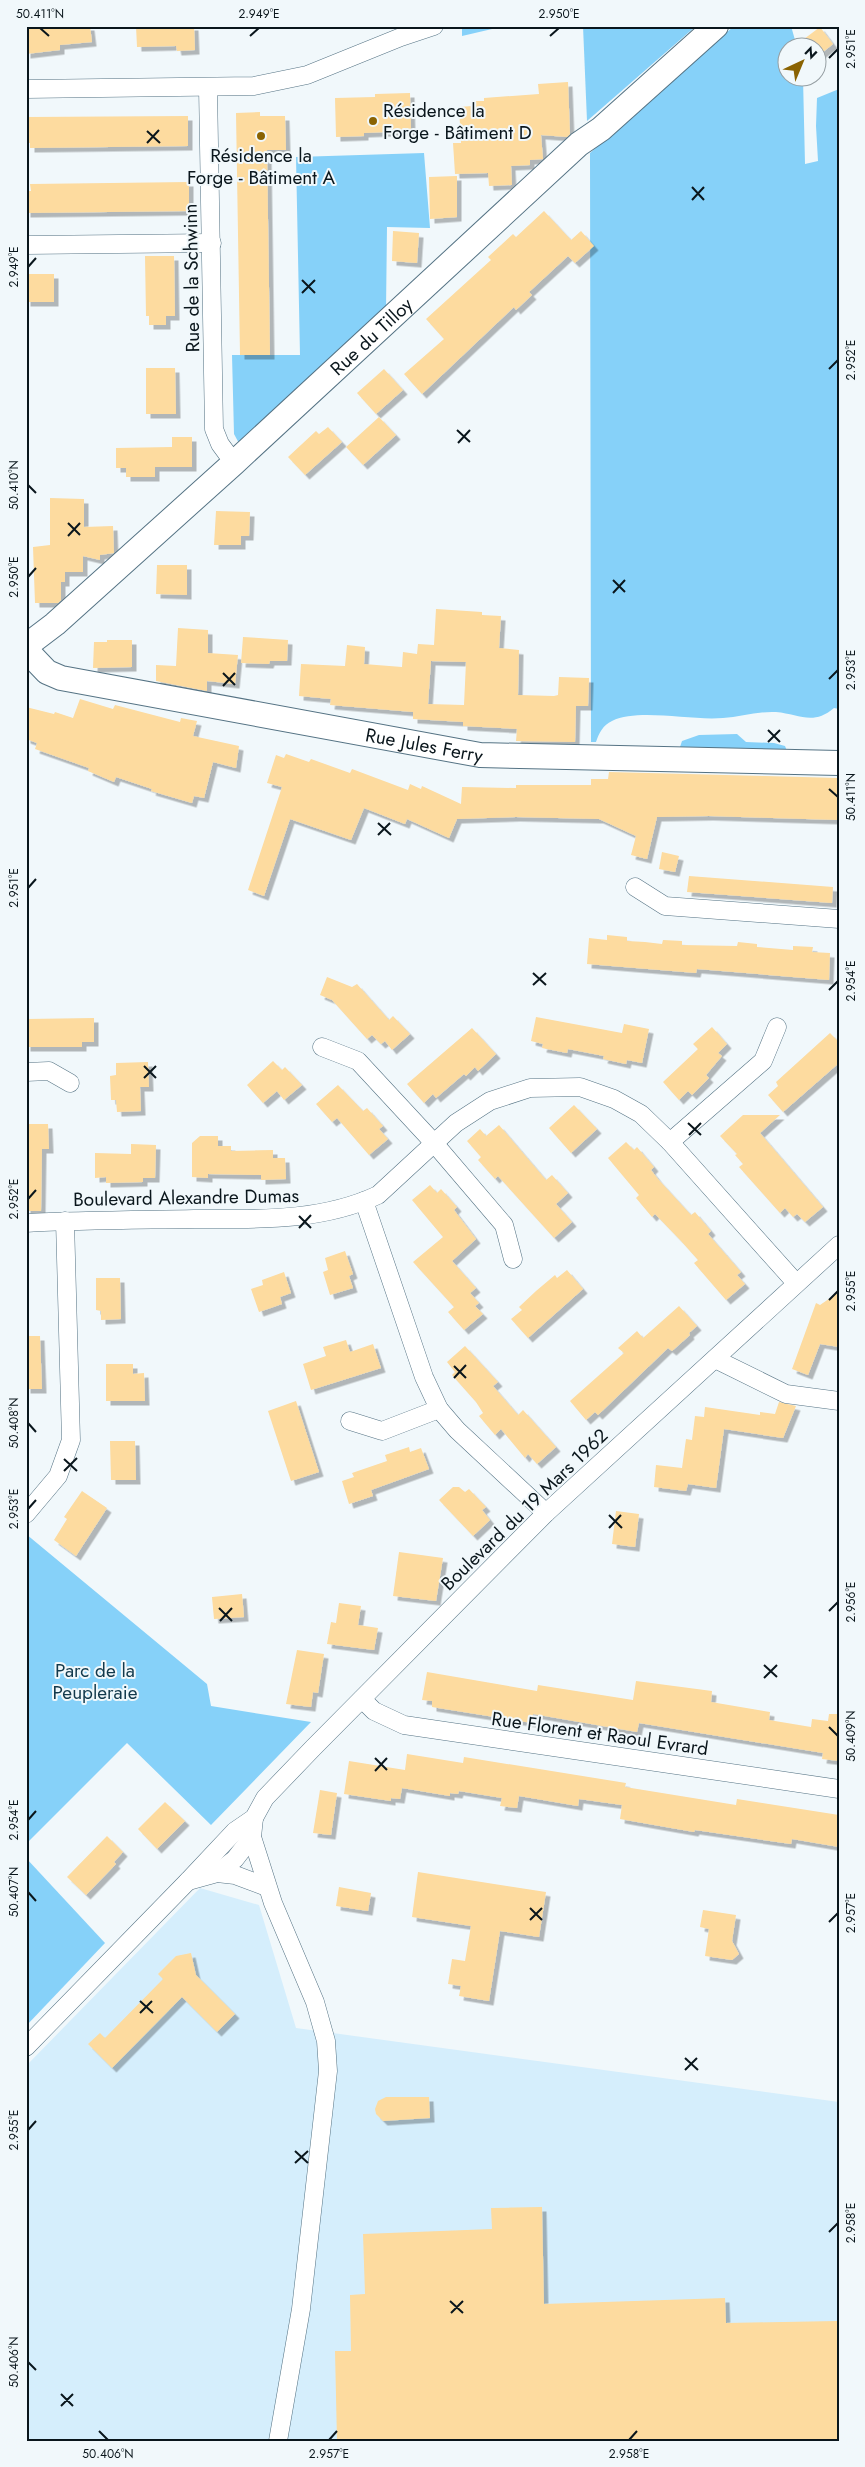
<svg xmlns="http://www.w3.org/2000/svg" width="865" height="2467" font-family="Jost,sans-serif">
<style>
.built{fill:#d5eefc}
.green{fill:#86d1f9}
.building{fill:#fddb9f;fill-rule:evenodd;filter:url(#shadow)}
.lines{fill:none;stroke-linecap:round;stroke-linejoin:round}
.street-casing{stroke:#557384;stroke-width:19}
.secondary-casing{stroke:#557384;stroke-width:26}
.street{stroke:#fff;stroke-width:18}
.secondary{stroke:#fff;stroke-width:24}
.ticks{fill:none;stroke:#0a161c;stroke-width:2}
.poi-dot{fill:#8a6302;stroke:#f1f8fb;stroke-width:2}
.labels{text-anchor:middle;stroke-width:4;stroke-linejoin:round;paint-order:stroke}
.poi-label{font-size:19px;fill:#0a161c;stroke:#f1f8fb;text-anchor:start}
.street-label{font-size:19px;fill:#0a161c;stroke:#f1f8fb}
.park-label{font-size:19px;fill:#12394c;stroke:#f1f8fb}
.neatline{fill:none;stroke:#0a161c;stroke-width:2}
.ticks-label{font-size:12px;text-anchor:middle;fill:#0a161c}
</style>
<defs>
<filter id="shadow"><feDropShadow dx="4.5" dy="4.5" stdDeviation="0" flood-color="#0004"/></filter>
</defs>
<rect width="100%" height="100%" fill="#f1f8fb"/>
<polygon class="built" points="200,1888 259,1905 296,2028 839,2102 839,2441 26,2441 26,2066"/>
<g class="green">
<polygon points="462,26 505,26 462,36"/>
<polygon points="583,26 696,26 587,121"/>
<path d="M734,26H791L797,47L788,48V78H803L805,164L818,161L816,126L817,98L839,89V709L834,708C813,726 799,714 776,712C758,711 740,717 723,718C691,721 639,708 612,721C603,725 599,733 596,742H591L590,153Z"/>
<polygon points="424,153 430,228 387,227 386,310 241,447 234,434 232,355 300,355 296,157"/>
<polygon points="737,734 746,742 774,743 785,746 787,751 680,747 682,741 699,735"/>
<polygon points="26,1534 207,1684 211,1706 311,1722 211,1825 127,1743 26,1844"/>
<polygon points="26,1858 105,1943 26,2026"/>
</g>
<g class="building">
<polygon points="26,26 90,26 92,42 60,45 60,50 26,54"/>
<polygon points="136,26 194,26 195,50 177,51 176,46 137,47"/>
<polygon points="820,27 833,44 818,56 818,48 810,48 804,39"/>
<polygon points="568,82 570,134 567,137 541,135 543,159 530,160 530,165 511,166 512,185 489,186 488,173 455,174 453,143 461,143 459,107 472,106 472,101 484,101 484,98 539,94 538,84"/>
<polygon points="410,93 411,131 364,133 364,136 336,137 335,98 375,97 375,94"/>
<polygon points="260,112 260,116 285,116 286,150 267,150 270,355 240,355 236,113"/>
<polygon points="188,116 188,146 30,148 30,143 26,143 26,117"/>
<polygon points="457,176 457,217 430,219 429,177"/>
<polygon points="189,182 189,211 26,213 26,191 31,191 30,184"/>
<polygon points="544,211 571,240 581,231 594,246 575,263 568,256 529,292 532,295 516,310 514,307 422,394 404,374 444,339 426,319 491,260 488,257 513,234 516,237"/>
<polygon points="393,231 419,233 417,263 392,261"/>
<polygon points="145,256 174,256 175,316 166,316 166,325 149,325 149,316 146,316"/>
<rect x="26" y="274" width="28" height="28"/>
<polygon points="146,368 175,368 176,414 146,414"/>
<polygon points="384,369 403,390 376,414 357,393"/>
<polygon points="379,417 396,435 363,465 346,447"/>
<polygon points="328,427 342,442 305,475 288,457 316,431 319,434"/>
<polygon points="172,437 192,437 192,467 155,467 155,477 126,477 126,468 116,468 116,448 172,447"/>
<polygon points="50,498 84,499 84,527 113,526 114,553 100,555 100,560 83,556 83,572 65,572 65,582 61,582 61,600 58,603 35,603 33,547 50,545"/>
<polygon points="216,511 250,512 249,536 241,536 241,545 214,545"/>
<polygon points="157,565 187,565 187,595 156,594"/>
<path d="M436,609L482,612V615L501,616L499,648L519,650L518,695L554,696L558,695L559,677L589,678L588,706H576L575,742L516,741L517,729L463,726V722L413,719V712L330,705L331,699L299,696L301,664L345,666L347,645L365,647L364,664L402,667L403,652L417,654L418,644L434,645ZM431,661L466,662L464,705L428,704Z"/>
<polygon points="178,628 208,630 208,653 238,655 235,684 207,681 207,691 156,681 156,665 176,666"/>
<polygon points="243,637 288,640 287,661 270,661 269,664 241,663"/>
<polygon points="107,640 132,640 132,667 93,668 94,642 107,642"/>
<polygon points="80,699 113,709 115,705 180,722 181,718 197,721 193,736 239,746 236,768 213,762 204,798 194,796 192,803 151,791 152,789 116,777 114,782 88,771 89,768 35,749 37,743 26,739 26,707 54,714 55,712 73,718"/>
<polygon points="286,754 309,762 311,759 350,773 352,769 408,790 410,784 421,789 422,786 461,804 462,787 516,788 516,785 591,785 591,779 608,779 609,772 839,778 839,820 709,816 657,817 647,859 631,855 636,836 599,819 516,817 457,819 449,838 407,819 405,824 364,808 351,840 290,819 264,896 248,890 282,787 267,783 276,755 284,758"/>
<polygon points="662,852 679,856 675,872 659,869"/>
<polygon points="689,876 833,887 832,903 687,892"/>
<polygon points="607,935 627,937 627,941 645,942 662,944 663,940 682,941 682,945 737,946 738,942 757,944 757,947 793,950 793,946 813,947 812,952 830,953 829,980 697,969 696,973 587,964 589,938 607,940"/>
<polygon points="327,977 352,987 357,984 389,1020 393,1016 410,1034 392,1050 385,1041 381,1044 372,1035 367,1039 332,1000 320,995"/>
<polygon points="536,1017 622,1033 624,1024 649,1029 642,1063 627,1060 626,1064 603,1059 604,1056 568,1049 567,1053 542,1048 543,1044 531,1041"/>
<polygon points="94,1018 94,1042 82,1042 82,1047 26,1047 26,1019"/>
<polygon points="712,1027 727,1044 718,1053 722,1056 706,1075 709,1078 692,1095 688,1091 679,1100 663,1082 698,1049 693,1044"/>
<polygon points="472,1028 496,1054 478,1071 475,1067 466,1076 464,1074 436,1098 433,1094 424,1103 407,1084"/>
<polygon points="830,1033 839,1042 839,1063 783,1112 768,1095 778,1086 776,1082"/>
<polygon points="273,1061 282,1070 285,1067 302,1085 284,1100 277,1091 263,1103 247,1085"/>
<polygon points="148,1062 149,1087 140,1087 141,1111 117,1112 116,1100 111,1100 110,1076 116,1075 116,1063"/>
<polygon points="338,1085 363,1111 367,1108 383,1126 379,1129 388,1139 369,1155 337,1118 332,1122 316,1104"/>
<polygon points="574,1105 597,1129 571,1153 549,1128"/>
<polygon points="743,1115 780,1115 760,1133 823,1207 805,1222 797,1214 793,1217 785,1208 780,1213 739,1167 743,1164 735,1155 737,1154 720,1136"/>
<polygon points="26,1124 48,1124 49,1149 42,1149 41,1211 26,1211"/>
<polygon points="499,1125 546,1180 552,1175 568,1193 556,1204 572,1222 554,1238 498,1176 495,1179 478,1160 481,1157 467,1141 480,1129 486,1136"/>
<polygon points="200,1136 218,1136 218,1146 231,1146 231,1151 273,1150 273,1158 285,1158 286,1179 261,1180 261,1175 208,1174 208,1178 192,1177 192,1143"/>
<polygon points="626,1142 634,1150 637,1147 654,1167 651,1170 658,1179 691,1215 695,1212 711,1231 708,1234 741,1272 737,1275 745,1284 726,1300 694,1263 698,1260 681,1241 655,1214 652,1217 636,1198 639,1195 608,1158"/>
<polygon points="131,1144 156,1145 155,1178 143,1178 143,1182 106,1183 106,1177 95,1178 95,1153 131,1154"/>
<polygon points="430,1185 437,1193 441,1189 457,1207 454,1210 476,1239 452,1261 476,1288 470,1293 479,1303 475,1306 483,1314 464,1330 448,1312 454,1307 413,1262 443,1237 412,1200"/>
<polygon points="345,1251 353,1274 349,1276 353,1288 330,1295 323,1272 328,1270 325,1258"/>
<polygon points="567,1270 583,1289 528,1338 511,1319 522,1310 519,1307 536,1291 555,1275 557,1278"/>
<polygon points="284,1272 291,1293 280,1297 282,1304 259,1312 251,1289 263,1285 262,1280"/>
<polygon points="96,1278 120,1278 121,1319 101,1320 101,1311 96,1310"/>
<polygon points="839,1292 839,1347 820,1344 808,1375 792,1369 816,1303 820,1305"/>
<polygon points="679,1306 697,1326 689,1333 690,1335 672,1351 668,1348 598,1415 595,1412 586,1420 570,1401 624,1353 618,1348 637,1331 643,1338"/>
<polygon points="26,1336 40,1336 42,1389 26,1389"/>
<polygon points="346,1340 350,1352 373,1344 381,1368 311,1390 303,1364 326,1356 323,1347"/>
<polygon points="465,1346 498,1382 493,1386 518,1415 523,1410 556,1447 537,1464 528,1454 525,1458 501,1429 495,1435 479,1416 483,1413 476,1402 452,1375 455,1372 447,1362"/>
<polygon points="106,1364 133,1364 133,1374 144,1373 145,1401 106,1401"/>
<polygon points="296,1401 319,1472 291,1481 268,1411"/>
<polygon points="779,1402 796,1406 783,1438 724,1429 716,1488 688,1484 686,1491 654,1487 656,1465 682,1468 686,1439 692,1440 695,1416 704,1417 705,1407 760,1415 760,1412 775,1414"/>
<polygon points="110,1441 135,1441 136,1480 111,1480"/>
<polygon points="409,1447 410,1452 421,1448 429,1469 371,1490 373,1496 349,1504 342,1481 354,1477 352,1473 387,1461 385,1455"/>
<polygon points="453,1487 459,1487 465,1492 469,1489 486,1507 482,1510 490,1520 473,1536 439,1500"/>
<polygon points="82,1491 107,1508 76,1556 54,1540 67,1519 64,1517"/>
<polygon points="616,1511 639,1514 635,1547 612,1544"/>
<polygon points="399,1552 443,1558 436,1601 393,1596"/>
<polygon points="242,1594 244,1617 214,1619 212,1597"/>
<polygon points="339,1603 361,1606 358,1625 378,1628 374,1650 327,1644 331,1622 336,1623"/>
<polygon points="297,1650 324,1654 318,1693 313,1692 311,1707 286,1704"/>
<polygon points="427,1672 537,1691 538,1685 633,1700 636,1681 712,1691 711,1702 770,1712 769,1720 811,1727 812,1719 828,1721 829,1714 839,1714 839,1761 822,1759 823,1753 639,1723 637,1732 533,1714 532,1723 432,1707 432,1701 422,1700"/>
<polygon points="407,1754 463,1763 464,1757 626,1783 625,1787 736,1805 737,1799 839,1815 839,1847 792,1839 791,1844 695,1830 694,1832 620,1819 622,1805 579,1799 578,1806 519,1796 517,1808 500,1806 502,1798 459,1791 458,1794 450,1793 450,1796 402,1788 400,1799 391,1798 391,1801 344,1794 349,1761 405,1770"/>
<polygon points="320,1790 337,1793 331,1835 313,1833"/>
<polygon points="165,1802 185,1821 157,1849 138,1829"/>
<polygon points="107,1836 123,1852 114,1862 116,1864 86,1895 67,1877"/>
<polygon points="418,1872 546,1892 539,1937 500,1931 489,2001 459,1996 461,1986 448,1984 452,1959 465,1961 471,1926 412,1917"/>
<polygon points="339,1887 371,1893 368,1911 336,1906"/>
<polygon points="703,1910 736,1915 732,1941 739,1954 732,1960 705,1956 709,1929 700,1927"/>
<polygon points="191,1953 196,1975 235,2014 217,2032 182,1997 112,2068 88,2044 100,2033 105,2038 163,1979 158,1974 176,1956"/>
<polygon points="386,2097 429,2097 430,2118 383,2121 376,2114 375,2109 378,2101"/>
<polygon points="542,2207 544,2304 725,2298 726,2323 837,2321 839,2441 337,2441 335,2351 351,2351 350,2295 365,2294 363,2234 492,2229 491,2208"/>
</g>
<g class="lines">
<g class="street-casing">
<g id="street">
<polyline points="208,88 214,429 220,444 234,463"/>
<polyline points="26,89 254,86 307,75 401,37 434,26"/>
<polyline points="26,245 212,243"/>
<polyline points="635,887 665,906 839,919"/>
<polyline points="322,1047 358,1061 434,1143 504,1225 513,1259"/>
<polyline points="26,1072 49,1071 70,1083"/>
<polyline points="670,1142 763,1061 777,1027"/>
<polyline points="364,1201 424,1377 439,1409 457,1430 546,1513"/>
<path d="M26,1223C82,1220 138,1220 194,1219C257,1219 320,1222 378,1195L456,1123L490,1101L530,1088L580,1087L614,1099L641,1114L670,1142L796,1283"/>
<polyline points="715,1359 786,1394 839,1401"/>
<polyline points="350,1421 382,1431 439,1409"/>
<polyline points="26,1514 58,1476 71,1440 65,1221"/>
<polyline points="362,1699 374,1711 404,1725 839,1789"/>
<polyline points="254,1818 252,1837 273,1903 315,2002 326,2041 328,2071 301,2309 278,2441"/>
<polyline points="217,1873 235,1859 252,1837"/>
<polyline points="188,1881 217,1873 235,1875 267,1887"/>
<polyline points="26,2047 188,1881 235,1831 254,1818 265,1798 313,1748 546,1513 839,1245"/>
</g>
</g>
<g class="secondary-casing">
<g id="secondary">
<path id="s1" d="M26,646L55,624L234,463L579,144L601,129L716,26"/>
<path id="s2" d="M26,650L47,672L61,678L480,755L839,763"/>
</g>
</g>
<use href="#street" class="street"/>
<use href="#secondary" class="secondary"/>
</g>
<path class="ticks" d="M40,28L49,36M250,36L259,28M550,36L559,28M829,58L838,49M147,131L160,143M147,143L159,130M692,187L704,200M692,200L704,187M28,267L36,258M302,280L315,293M302,293L315,280M829,369L838,360M457,430L470,442M458,443L470,430M28,485L36,493M68,523L80,535M68,536L80,523M28,577L36,568M613,580L625,592M613,593L625,580M223,673L235,685M829,679L838,670M223,686L235,673M768,730L780,742M768,742L780,730M829,789L838,797M378,823L391,835M378,835L390,823M28,888L36,879M533,973L546,985M533,985L546,973M829,990L838,981M144,1066L156,1078M144,1078L156,1066M688,1123L701,1135M689,1135L701,1123M28,1199L36,1190M299,1216L311,1228M299,1228L311,1215M829,1300L838,1291M454,1366L466,1378M454,1378L466,1365M28,1423L36,1432M64,1459L77,1471M64,1471L77,1458M28,1509L36,1500M609,1515L622,1528M609,1528L621,1515M219,1608L232,1621M829,1611L838,1602M220,1621L232,1608M764,1665L777,1677M764,1678L777,1665M829,1727L838,1736M375,1758L387,1770M375,1771L387,1758M28,1820L36,1811M28,1892L36,1901M530,1908L542,1920M530,1920L542,1908M829,1922L838,1913M140,2001L153,2013M140,2013L152,2001M685,2058L698,2070M685,2070L697,2058M28,2130L36,2121M295,2151L308,2163M295,2163L308,2151M829,2232L838,2223M450,2301L463,2313M451,2313L463,2301M28,2362L36,2370M61,2394L73,2406M61,2406L73,2394M99,2431L108,2440M329,2440L337,2431M629,2440L637,2431"/>
<g class="poi-dot">
<circle cx="373" cy="121" r="5"/>
<circle cx="261" cy="136" r="5"/>
</g>
<g class="labels">
<g class="poi-label">
<text x="383" y="117">Résidence la<tspan x="383" dy="22">Forge - Bâtiment D</tspan></text>
<text x="261" y="162" text-anchor="middle">Résidence la<tspan x="261" dy="22">Forge - Bâtiment A</tspan></text>
</g>
<g class="street-label">
<text transform="translate(191 278) rotate(-91)" y="7">Rue de la Schwinn</text>
<text dy="7" stroke="none"><textPath href="#s1" startOffset="464">Rue du Tilloy</textPath></text>
<text dy="7" stroke="none"><textPath href="#s2" startOffset="415">Rue Jules Ferry</textPath></text>
<text transform="translate(186 1197) rotate(-1)" y="7">Boulevard Alexandre Dumas</text>
<text transform="translate(524 1509) rotate(-44)" y="7">Boulevard du 19 Mars 1962</text>
<text transform="translate(600 1733) rotate(8)" y="7">Rue Florent et Raoul Evrard</text>
</g>
<g class="park-label">
<text x="95" y="1677">Parc de la<tspan x="95" dy="22">Peupleraie</tspan></text>
</g>
</g>
<rect width="865" height="2467" fill="none" stroke="#f1f8fb" stroke-width="55"/>
<g transform="translate(802 62) rotate(44)"><circle r="24" fill="#f1f8fb" stroke="#959ea2"/>
<path d="M0-4L9 19L0 12L-9 19Z" fill="#8a6302"/>
<text y="-8" font-size="14" font-weight="bold" text-anchor="middle" fill="#0a161c">N</text>
</g>
<rect x="28" y="28" width="810" height="2412" class="neatline"/>
<g class="ticks-label">
<text x="40" y="18">50.411°N</text>
<text x="259" y="18">2.949°E</text>
<text x="559" y="18">2.950°E</text>
<text transform="translate(851 49) rotate(-90)" y="4">2.951°E</text>
<text transform="translate(14 267) rotate(-90)" y="4">2.949°E</text>
<text transform="translate(851 360) rotate(-90)" y="4">2.952°E</text>
<text transform="translate(14 485) rotate(-90)" y="4">50.410°N</text>
<text transform="translate(14 577) rotate(-90)" y="4">2.950°E</text>
<text transform="translate(851 670) rotate(-90)" y="4">2.953°E</text>
<text transform="translate(851 797) rotate(-90)" y="4">50.411°N</text>
<text transform="translate(14 888) rotate(-90)" y="4">2.951°E</text>
<text transform="translate(851 981) rotate(-90)" y="4">2.954°E</text>
<text transform="translate(14 1199) rotate(-90)" y="4">2.952°E</text>
<text transform="translate(851 1291) rotate(-90)" y="4">2.955°E</text>
<text transform="translate(14 1423) rotate(-90)" y="4">50.408°N</text>
<text transform="translate(14 1509) rotate(-90)" y="4">2.953°E</text>
<text transform="translate(851 1602) rotate(-90)" y="4">2.956°E</text>
<text transform="translate(851 1736) rotate(-90)" y="4">50.409°N</text>
<text transform="translate(14 1820) rotate(-90)" y="4">2.954°E</text>
<text transform="translate(14 1892) rotate(-90)" y="4">50.407°N</text>
<text transform="translate(851 1913) rotate(-90)" y="4">2.957°E</text>
<text transform="translate(14 2130) rotate(-90)" y="4">2.955°E</text>
<text transform="translate(851 2223) rotate(-90)" y="4">2.958°E</text>
<text transform="translate(14 2362) rotate(-90)" y="4">50.406°N</text>
<text x="108" y="2458">50.406°N</text>
<text x="329" y="2458">2.957°E</text>
<text x="629" y="2458">2.958°E</text>
</g>
</svg>
